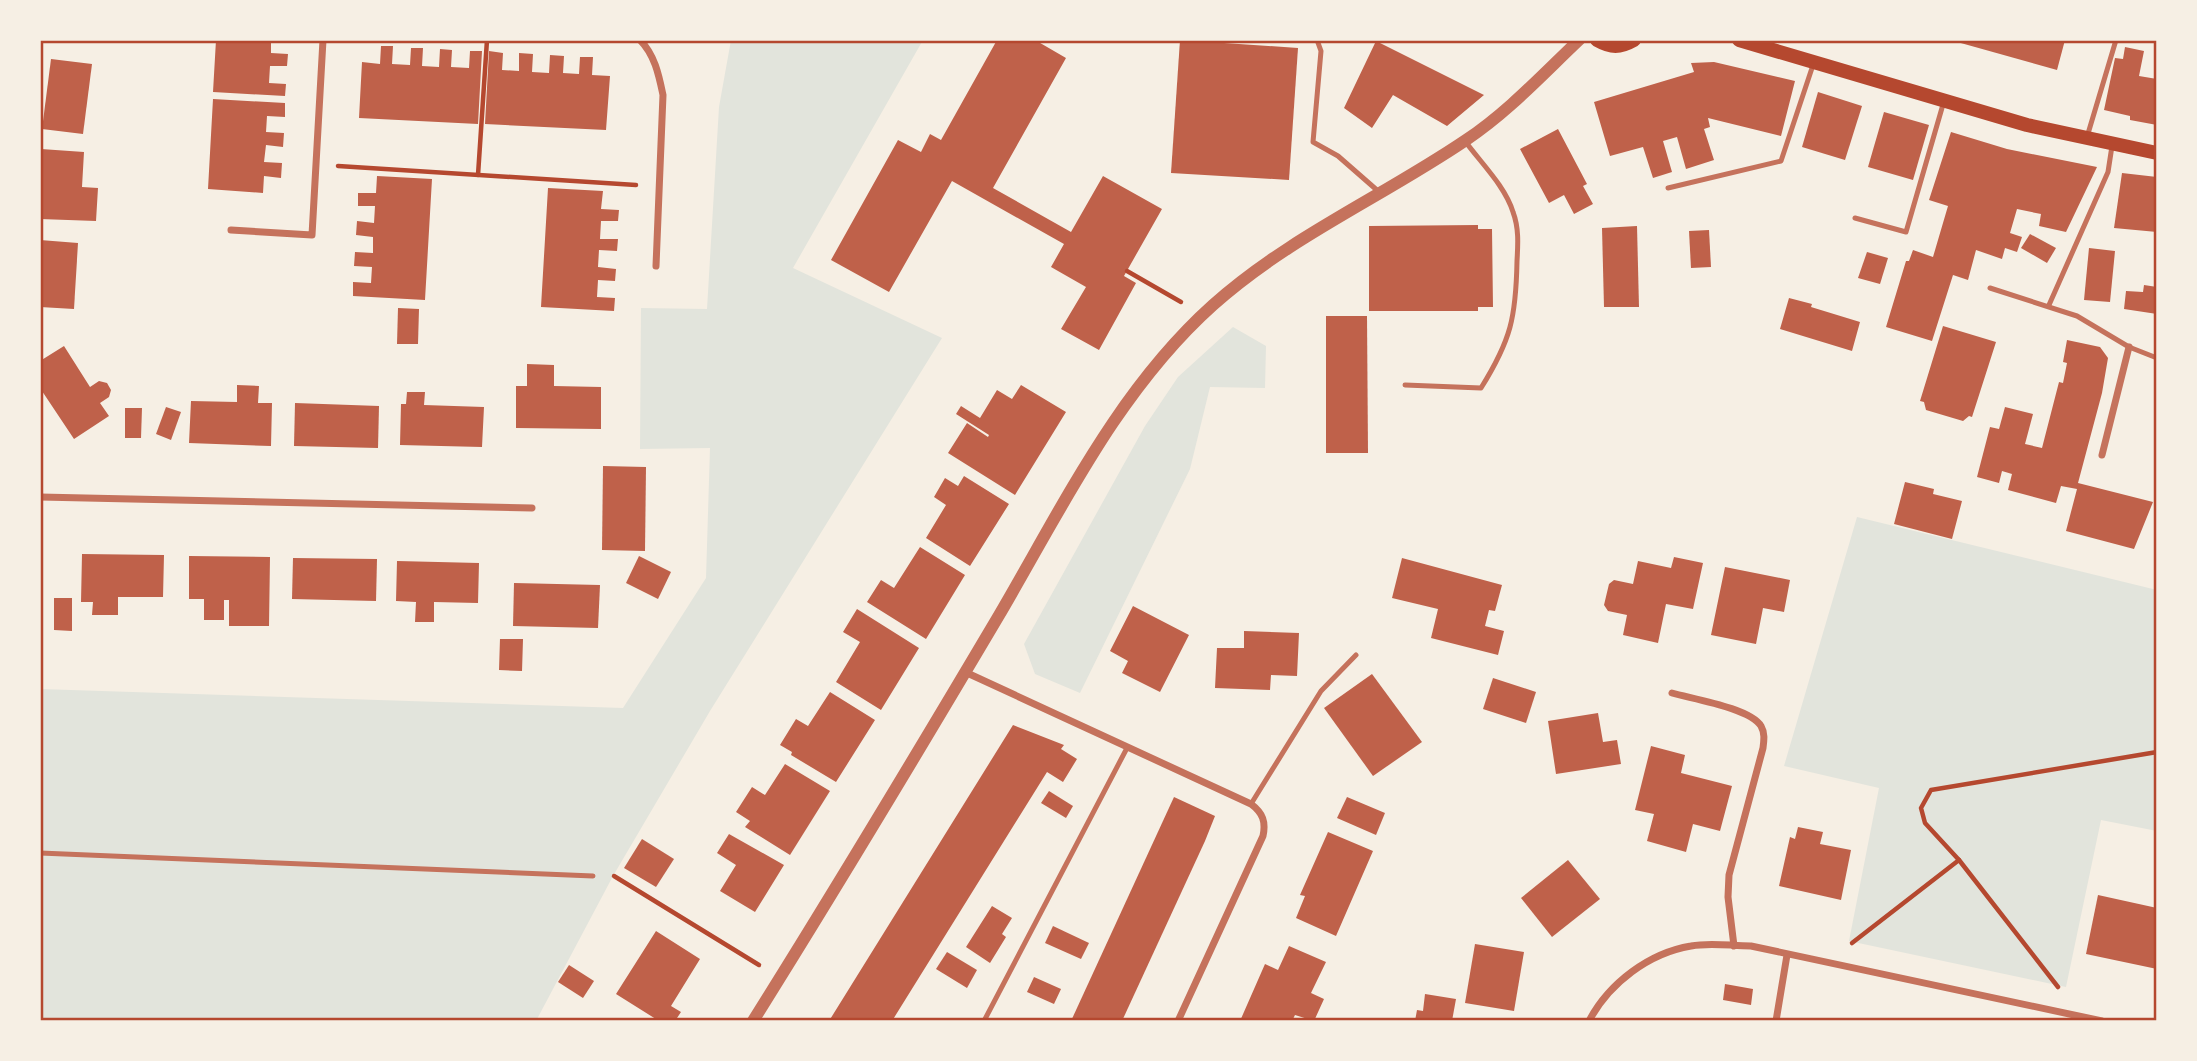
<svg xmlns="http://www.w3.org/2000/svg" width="2197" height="1061" font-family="Overpass,sans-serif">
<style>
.green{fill:#e2e4dc}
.building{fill:#bf614a}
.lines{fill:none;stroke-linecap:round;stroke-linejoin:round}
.path{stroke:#b5482f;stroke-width:4.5}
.service{stroke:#c5725c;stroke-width:5}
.minor{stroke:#c5725c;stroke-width:7}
.tertiary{stroke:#c5725c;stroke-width:12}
.secondary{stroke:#b5482f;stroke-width:14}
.neatline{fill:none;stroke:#b5482f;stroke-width:2.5}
</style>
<rect width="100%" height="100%" fill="#f6efe4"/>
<g class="green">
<polygon points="731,40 923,40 793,268 942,338 710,711 613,876 536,1021 40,1021 40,689 623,708 706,578 710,448 640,449 641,308 707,309 719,107"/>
<polygon points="1233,327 1266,346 1265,388 1210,387 1190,469 1080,693 1035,674 1024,644 1145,426 1178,377"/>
<polygon points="1857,517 2157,590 2157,831 2101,820 2066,987 1849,941 1879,788 1784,766"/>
</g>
<g class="building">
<polygon points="216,40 271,40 271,53 288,54 287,66 270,66 269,83 286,84 285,96 213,92"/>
<polygon points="997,40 1035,40 1066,58 993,188 1071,232 1103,176 1162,209 1124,276 1136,283 1099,350 1061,329 1086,287 1051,267 1064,244 952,181 889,292 831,260 898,140 921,152 930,134 941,140"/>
<polygon points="1180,40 1298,48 1289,180 1171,173"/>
<polygon points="1950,40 2065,40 2057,70"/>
<polygon points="1376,41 1484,95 1447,126 1393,95 1372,128 1344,108"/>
<polygon points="381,46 393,46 392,64 410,65 411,48 423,48 422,66 439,67 440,49 452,50 451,67 469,68 470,51 482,51 478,124 359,118 362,62 380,64"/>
<polygon points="2125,47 2144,51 2139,76 2157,79 2157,125 2130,120 2130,116 2104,110 2115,58 2123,59"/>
<polygon points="489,51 503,53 502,70 519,71 519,53 533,54 532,72 549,73 550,55 564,56 563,73 579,74 580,57 593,57 592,75 610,76 606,130 485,124"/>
<polygon points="51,59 92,64 83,134 42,129"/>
<polygon points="1714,62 1795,81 1781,136 1708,118 1710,127 1704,129 1714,160 1686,169 1677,137 1663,141 1672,172 1653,178 1643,147 1610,156 1594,102 1694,72 1691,63"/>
<polygon points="1818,92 1862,106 1845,160 1802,147"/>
<polygon points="213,99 285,103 285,117 267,116 266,132 284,133 283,147 266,145 264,162 282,163 281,178 264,176 263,193 208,189"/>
<polygon points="1884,112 1929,125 1913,180 1868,167"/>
<polygon points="1558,129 1587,184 1583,186 1593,204 1574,214 1564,195 1549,203 1520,149"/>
<polygon points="1951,132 2007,149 2097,167 2066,232 2039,226 2041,214 2017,209 2010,233 2022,237 2017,252 2005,248 2002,259 1976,250 1968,280 1953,275 1932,341 1886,327 1906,261 1909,261 1913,250 1933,257 1948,206 1929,200"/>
<polygon points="41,149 84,152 82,187 98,188 96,221 40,219"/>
<polygon points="2122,173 2157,177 2157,232 2114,228"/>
<polygon points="377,176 432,179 425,300 353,296 353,282 371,283 372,267 354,266 355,252 373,253 373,237 356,235 357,221 374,223 375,206 358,206 358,193 376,193"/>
<polygon points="548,188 603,191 601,209 619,210 618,221 601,221 600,239 618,239 617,251 599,250 598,267 616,269 615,281 598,280 597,297 615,298 614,311 541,307"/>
<polygon points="1478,225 1478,229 1492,229 1493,307 1478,307 1478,311 1369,311 1369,226"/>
<polygon points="1637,226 1639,307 1604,307 1602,228"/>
<polygon points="1709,230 1711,267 1691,268 1689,231"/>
<polygon points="2030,234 2056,248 2047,263 2021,248"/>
<polygon points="40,240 78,243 74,309 40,307"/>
<polygon points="2089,248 2115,251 2110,302 2084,300"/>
<polygon points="1867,252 1888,258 1880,284 1858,278"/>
<polygon points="2144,285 2157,287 2157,314 2124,309 2126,291 2143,292"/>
<polygon points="1789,298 1812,304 1811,307 1860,322 1852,351 1780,329"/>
<polygon points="398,308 419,309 418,344 397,344"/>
<polygon points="1326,316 1367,316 1368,453 1326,453"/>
<polygon points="1943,326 1996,342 1972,417 1969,416 1963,421 1926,410 1924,402 1920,401"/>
<polygon points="2067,340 2100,347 2108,358 2102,393 2078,483 2153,502 2134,549 2066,531 2077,489 2061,486 2056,503 2008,490 2012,474 2002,471 1999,483 1977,477 1990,427 1999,429 2005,407 2033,414 2025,444 2042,448 2059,382 2063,383 2067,363 2063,362"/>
<polygon points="64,346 90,387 99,381 107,383 111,390 109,397 100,403 109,416 74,439 40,388 40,361"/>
<polygon points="527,364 554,365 554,386 601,387 601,429 516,428 516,386 527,386"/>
<polygon points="237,385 259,386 258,403 272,403 271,446 189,443 191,401 237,402"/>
<polygon points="1021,385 1066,412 1015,495 948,453 967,423 988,437 989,435 956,414 961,406 980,418 997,390 1012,399"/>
<polygon points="407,392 425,392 424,405 484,407 482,447 400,445 401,404 406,404"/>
<polygon points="295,403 379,406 378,448 294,446"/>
<polygon points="166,407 181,412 171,440 156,434"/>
<polygon points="125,408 142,408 141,438 125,438"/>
<polygon points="603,466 646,467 645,551 602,550"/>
<polygon points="964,476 1009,504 970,566 926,538 946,505 934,497 945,478 958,486"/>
<polygon points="1905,482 1934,489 1933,494 1962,501 1952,539 1894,524"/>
<polygon points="920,547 965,575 926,639 867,602 881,580 894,588"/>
<polygon points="82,554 164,555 163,597 118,597 118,615 92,615 93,602 81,602"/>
<polygon points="189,556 270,557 269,626 229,626 229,600 224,600 224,620 204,620 204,599 189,599"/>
<polygon points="639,556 671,572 658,599 626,583"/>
<polygon points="1674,557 1703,563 1693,609 1666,604 1658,643 1623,635 1627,615 1608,611 1604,605 1609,584 1614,580 1633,584 1638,561 1671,568"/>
<polygon points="293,558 377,559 376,601 292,599"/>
<polygon points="1402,558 1502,585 1495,611 1489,610 1485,626 1504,631 1498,655 1431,638 1438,609 1392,598"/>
<polygon points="397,561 479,563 478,603 434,602 434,622 415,622 416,602 396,601"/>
<polygon points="1725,567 1790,580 1784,612 1763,608 1756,644 1711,635"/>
<polygon points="514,583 600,585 598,628 513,626"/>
<polygon points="54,598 72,598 72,631 54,630"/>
<polygon points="1133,606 1189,635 1160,692 1122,673 1128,661 1110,651"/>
<polygon points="857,609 919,648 881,710 836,682 860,642 843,632"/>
<polygon points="1244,631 1299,633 1297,676 1271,675 1270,690 1215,688 1217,648 1244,648"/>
<polygon points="500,639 523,639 522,671 499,670"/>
<polygon points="1372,674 1422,742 1373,776 1324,708"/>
<polygon points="1493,678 1536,692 1526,723 1483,709"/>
<polygon points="830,692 875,720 836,782 791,755 792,752 780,745 796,719 808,726"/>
<polygon points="1598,713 1603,742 1617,740 1621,764 1556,774 1548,721"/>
<polygon points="1013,725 1064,745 1061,749 1077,759 1063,782 1047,772 892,1021 829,1021"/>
<polygon points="1651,746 1685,755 1681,773 1732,786 1720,831 1693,824 1686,852 1647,841 1654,814 1635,810"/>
<polygon points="785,764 830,791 790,855 745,827 750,821 736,812 752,787 765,795"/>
<polygon points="1049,791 1073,806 1066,818 1041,803"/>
<polygon points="1174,797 1215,816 1205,841 1122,1021 1071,1021"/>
<polygon points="1347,797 1385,813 1376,835 1337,818"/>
<polygon points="1798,827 1823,832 1820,844 1851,850 1841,900 1779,886 1790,837 1795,839"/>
<polygon points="1328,832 1373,851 1336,936 1296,918 1305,896 1300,895"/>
<polygon points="729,834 784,865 755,912 720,891 736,865 717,853"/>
<polygon points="642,839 674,859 656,887 624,868"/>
<polygon points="1568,860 1600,899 1552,937 1521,898"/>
<polygon points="2098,895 2157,908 2157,969 2086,954"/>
<polygon points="992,906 1012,918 1002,934 1006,937 990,963 966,947"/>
<polygon points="1053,926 1089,943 1081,959 1045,943"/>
<polygon points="656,931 700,959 671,1006 681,1012 675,1021 659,1021 616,994"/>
<polygon points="1475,944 1524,952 1514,1011 1465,1003"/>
<polygon points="1289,946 1326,962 1311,993 1324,999 1314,1021 1295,1015 1292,1021 1240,1021 1265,964 1278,970"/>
<polygon points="947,952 977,970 967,988 936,969"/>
<polygon points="569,965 594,981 583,998 558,982"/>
<polygon points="1034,977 1061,989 1054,1004 1027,992"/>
<polygon points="1725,984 1753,989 1751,1005 1723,1000"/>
<polygon points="1425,994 1456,999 1452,1021 1415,1021 1417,1010 1423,1011"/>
</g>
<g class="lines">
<g class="path">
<polyline points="338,166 636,185"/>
<polyline points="478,175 487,40"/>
<polyline points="1127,271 1181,302"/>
<polyline points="614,876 759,965"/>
<polyline points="1852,943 1959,860"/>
<polyline points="2058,987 1959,860 1925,823 1921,808 1931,790 2157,752"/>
</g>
<g class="service">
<polyline points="1317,40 1321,51 1313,142 1338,156 1378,191"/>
<polyline points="2087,137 2116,40"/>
<polyline points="1668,188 1781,161 1813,65"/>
<polyline points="1855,218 1906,232 1944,101"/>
<polyline points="1990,288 2077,316 2129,347 2157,358"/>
<polyline points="2049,305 2108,172 2112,146"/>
<path d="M1405,385L1481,388C1511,340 1516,317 1517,261C1518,244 1519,228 1513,212C1505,186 1481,163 1465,141"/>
<polyline points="1251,804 1321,691 1356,655"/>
<polyline points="40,853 593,876"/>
<polyline points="984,1021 1127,748"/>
</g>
<g class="minor">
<path d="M640,40C655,55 659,76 663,95L656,266"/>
<polyline points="231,230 312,235 323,40"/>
<polyline points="2102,455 2129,347"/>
<polyline points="40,497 532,508"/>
<path d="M965,672L1251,804C1263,813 1266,822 1263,836L1178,1021"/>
<path d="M1672,693C1693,699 1750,708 1761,726C1765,733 1764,740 1763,748L1729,875L1728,897L1734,946"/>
<path d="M1589,1021C1609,983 1649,953 1691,946C1711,942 1731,946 1751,946L2102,1021"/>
<polyline points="1776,1021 1787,955"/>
</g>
<path class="tertiary" d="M753,1021C837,887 918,752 998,617C1062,508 1118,390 1213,305C1289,237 1382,197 1466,140C1508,112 1542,75 1579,40"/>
<g class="secondary">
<path d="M1597,40C1611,48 1620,48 1634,40"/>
<polyline points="1739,40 2027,125 2157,153"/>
</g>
</g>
<rect width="2197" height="1061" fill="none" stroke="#f6efe4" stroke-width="84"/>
<rect x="42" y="42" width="2113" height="977" class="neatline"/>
</svg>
